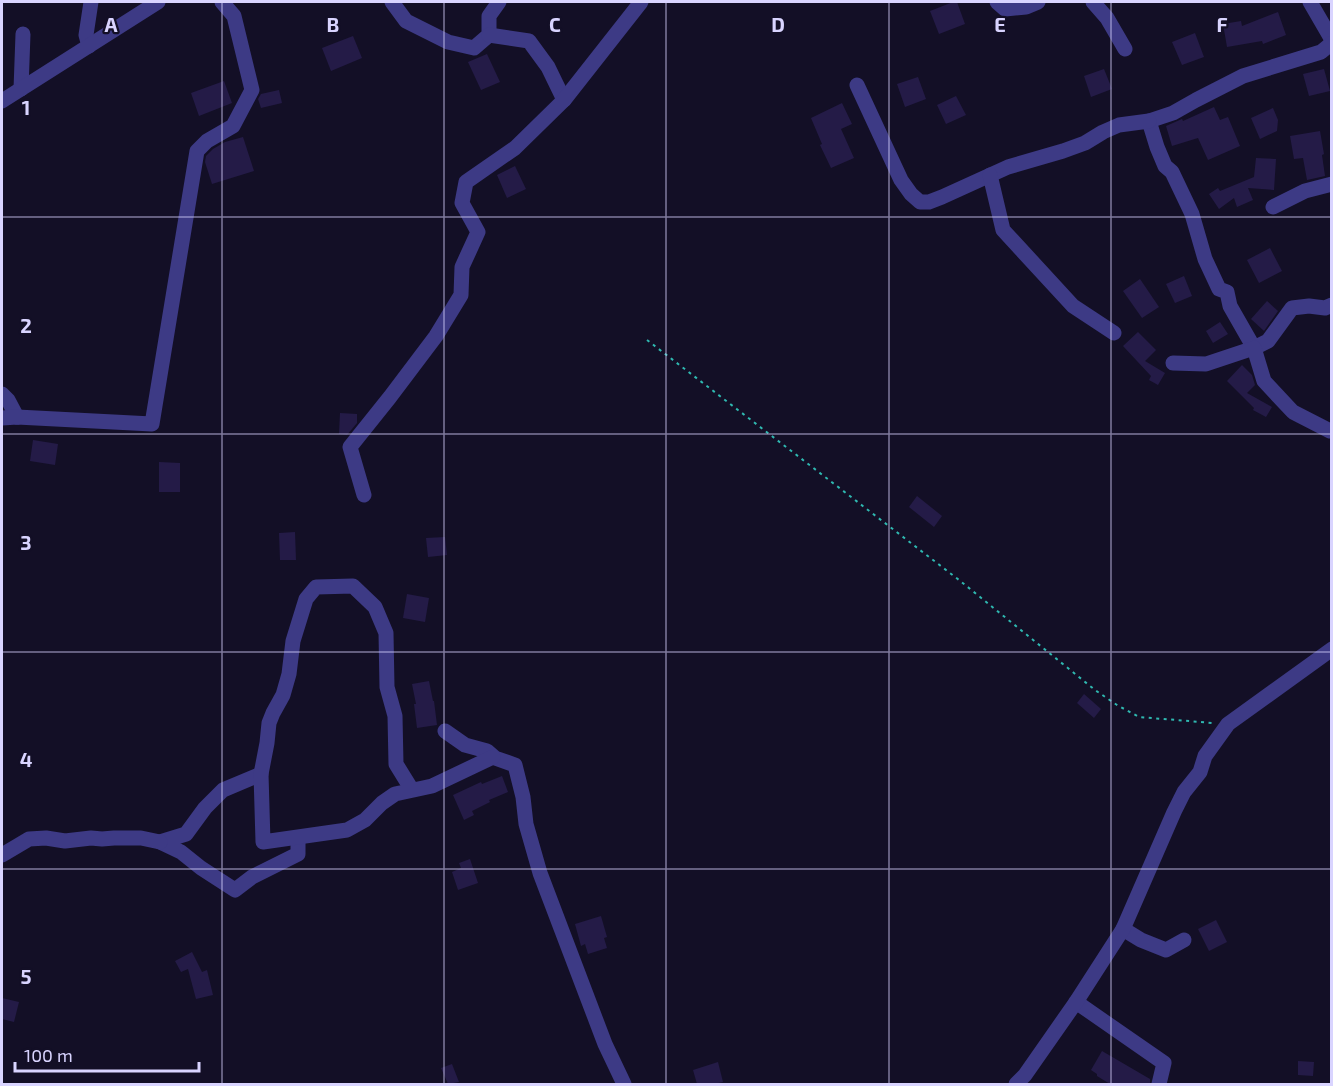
<svg xmlns="http://www.w3.org/2000/svg" width="1333" height="1086" font-family="'Exo 2',sans-serif">
<style>
.building{fill:#241b47}
.lines{fill:none;stroke-linecap:round;stroke-linejoin:round}
.path{stroke:#2fb8b0;stroke-width:2;stroke-dasharray:3 4.5;stroke-linecap:butt}
.minor{stroke:#3d3a85;stroke-width:15}
.grid{fill:none;stroke:#d9d4ff;stroke-width:1.5;stroke-opacity:0.55}
.grid-label{font-size:20px;text-anchor:middle;font-weight:bold;fill:#d9d4ff;stroke:#130f26;stroke-width:4.5;stroke-linejoin:round;paint-order:stroke}
</style>
<rect width="100%" height="100%" fill="#130f26"/>
<g class="building">
<polygon points="953,2 957,2 965,24 939,34 930,11"/>
<polygon points="1278,12 1286,35 1263,44 1262,41 1227,47 1223,24 1241,21 1242,26"/>
<polygon points="1195,33 1204,57 1182,65 1172,42"/>
<polygon points="353,36 362,58 331,71 322,48"/>
<polygon points="487,54 500,82 481,90 468,62"/>
<polygon points="1104,69 1112,89 1091,97 1084,76"/>
<polygon points="1324,69 1330,91 1309,96 1303,74"/>
<polygon points="918,77 926,99 905,107 897,84"/>
<polygon points="224,81 232,103 199,116 191,93"/>
<polygon points="279,90 282,103 261,108 258,99 261,94"/>
<polygon points="956,96 966,115 946,124 937,105"/>
<polygon points="842,103 852,124 841,129 854,158 831,168 820,145 822,144 811,118"/>
<polygon points="1214,107 1220,120 1228,117 1240,146 1208,160 1198,138 1172,146 1166,126 1182,119 1183,121"/>
<polygon points="1273,108 1278,120 1277,131 1260,139 1251,118"/>
<polygon points="1320,131 1324,154 1322,155 1325,176 1307,180 1303,158 1294,159 1290,136"/>
<polygon points="243,137 254,171 212,184 205,162 206,156 213,149 225,142"/>
<polygon points="1256,158 1276,159 1274,190 1248,188 1253,200 1237,207 1234,198 1219,209 1209,194 1218,188 1220,191 1254,177"/>
<polygon points="515,166 526,189 507,198 497,175"/>
<polygon points="1270,248 1282,271 1259,283 1247,260"/>
<polygon points="1184,276 1192,296 1175,303 1166,284"/>
<polygon points="1140,279 1159,307 1142,318 1123,291"/>
<polygon points="1267,301 1278,311 1264,331 1251,319"/>
<polygon points="1220,322 1228,334 1213,343 1206,331"/>
<polygon points="1138,332 1156,350 1145,361 1165,373 1158,385 1149,380 1151,376 1123,346"/>
<polygon points="1242,365 1252,375 1255,385 1247,393 1272,407 1266,417 1253,410 1254,408 1227,381"/>
<polygon points="340,413 357,414 357,423 347,435 339,434"/>
<polygon points="33,440 58,444 55,465 30,461"/>
<polygon points="159,462 180,463 180,492 159,492"/>
<polygon points="917,496 942,516 934,527 909,507"/>
<polygon points="295,532 296,560 280,560 279,533"/>
<polygon points="445,537 447,555 428,557 426,538"/>
<polygon points="407,594 429,598 425,622 403,618"/>
<polygon points="429,681 433,701 434,701 437,725 417,728 414,704 416,704 412,684"/>
<polygon points="1084,694 1101,709 1094,718 1077,703"/>
<polygon points="502,776 508,792 489,800 490,802 472,811 474,815 464,820 453,795 481,782 482,784"/>
<polygon points="470,859 478,883 458,890 452,872 461,868 459,863"/>
<polygon points="601,916 607,937 604,938 607,948 588,954 585,944 581,946 575,924"/>
<polygon points="1216,920 1227,942 1209,951 1198,929"/>
<polygon points="192,952 202,972 207,970 213,995 196,999 188,969 181,972 175,961"/>
<polygon points="2,998 19,1002 14,1022 2,1019"/>
<polygon points="1102,1051 1150,1079 1150,1084 1110,1084 1097,1076 1097,1074 1091,1070"/>
<polygon points="1298,1061 1314,1062 1313,1076 1298,1075"/>
<polygon points="718,1062 723,1082 714,1084 697,1084 693,1070"/>
<polygon points="452,1064 459,1082 448,1084 441,1068"/>
</g>
<g class="lines">
<polyline class="path" points="647,340 959,580 1095,690 1117,705 1139,717 1213,723"/>
<g class="minor">
<polyline points="392,2 406,21 448,42 474,48 489,35 489,16 499,2"/>
<polyline points="997,2 1005,9 1026,7 1038,2"/>
<polyline points="1093,2 1107,18 1125,49"/>
<polyline points="1310,2 1332,40"/>
<polyline points="489,35 529,41 548,67 564,100"/>
<polyline points="1332,43 1321,52 1243,76 1196,100 1173,113 1149,121 1157,147 1165,166 1172,172 1192,214 1205,259 1219,289 1227,292 1230,306 1254,348 1268,341 1292,308 1309,306 1325,308 1332,305"/>
<polyline points="89,46 86,35 91,2"/>
<polyline points="857,85 901,180 911,194 920,202 929,202 942,197 1008,167 1063,151 1085,143 1103,132 1119,125 1149,121"/>
<polyline points="21,89 23,34"/>
<polyline points="2,101 158,2"/>
<polyline points="990,175 1003,230 1073,306 1114,333"/>
<polyline points="1273,207 1305,191 1332,184"/>
<polyline points="1173,363 1206,364 1254,348 1264,381 1293,412 1330,431 1332,430"/>
<polyline points="2,394 8,400 17,417"/>
<polyline points="2,418 17,417 152,424 197,151 207,141 233,126 252,90 234,16 222,2"/>
<polyline points="364,495 350,447 390,397 436,336 461,295 462,267 478,232 462,203 466,182 515,148 564,100 641,2"/>
<polyline points="445,731 465,745 487,751 495,758 515,765 523,797 526,824 540,873 605,1044 624,1084"/>
<polyline points="261,774 223,790 205,808 186,834 160,842 181,852 201,868 235,890 252,877 298,854 298,838"/>
<polyline points="412,790 396,764 395,716 387,687 386,633 375,607 353,586 316,587 306,599 293,641 289,674 283,695 273,713 269,723 267,743 261,774 263,842 347,830 365,820 382,803 395,794 432,786 493,757"/>
<polyline points="2,855 29,839 46,838 65,841 91,838 102,839 114,838 141,838 160,842"/>
<polyline points="1123,929 1141,940 1166,950 1184,940"/>
<polyline points="1076,1002 1164,1063 1159,1084"/>
<polyline points="1016,1084 1025,1075 1076,1002 1123,929 1174,812 1184,792 1200,772 1205,756 1228,724 1332,649"/>
</g>
</g>
<path class="grid" d="M222,2V1084M444,2V1084M666,2V1084M889,2V1084M1111,2V1084M2,217H1332M2,434H1332M2,652H1332M2,869H1332"/>
<g class="grid-label">
<text x="111" y="32">A</text>
<text x="333" y="32">B</text>
<text x="555" y="32">C</text>
<text x="778" y="32">D</text>
<text x="1000" y="32">E</text>
<text x="1222" y="32">F</text>
<text x="26" y="115">1</text>
<text x="26" y="333">2</text>
<text x="26" y="550">3</text>
<text x="26" y="767">4</text>
<text x="26" y="984">5</text>
</g>
<rect width="1333" height="1086" fill="none" stroke="#d9d4ff" stroke-width="6"/>
<path d="M15 1062v9h184v-9" fill="none" stroke="#d9d4ff" stroke-width="3"/>
<text x="24" y="1062" font-size="18" fill="#d9d4ff" stroke="#130f26" stroke-width="4.5" paint-order="stroke">100 m</text>
</svg>
